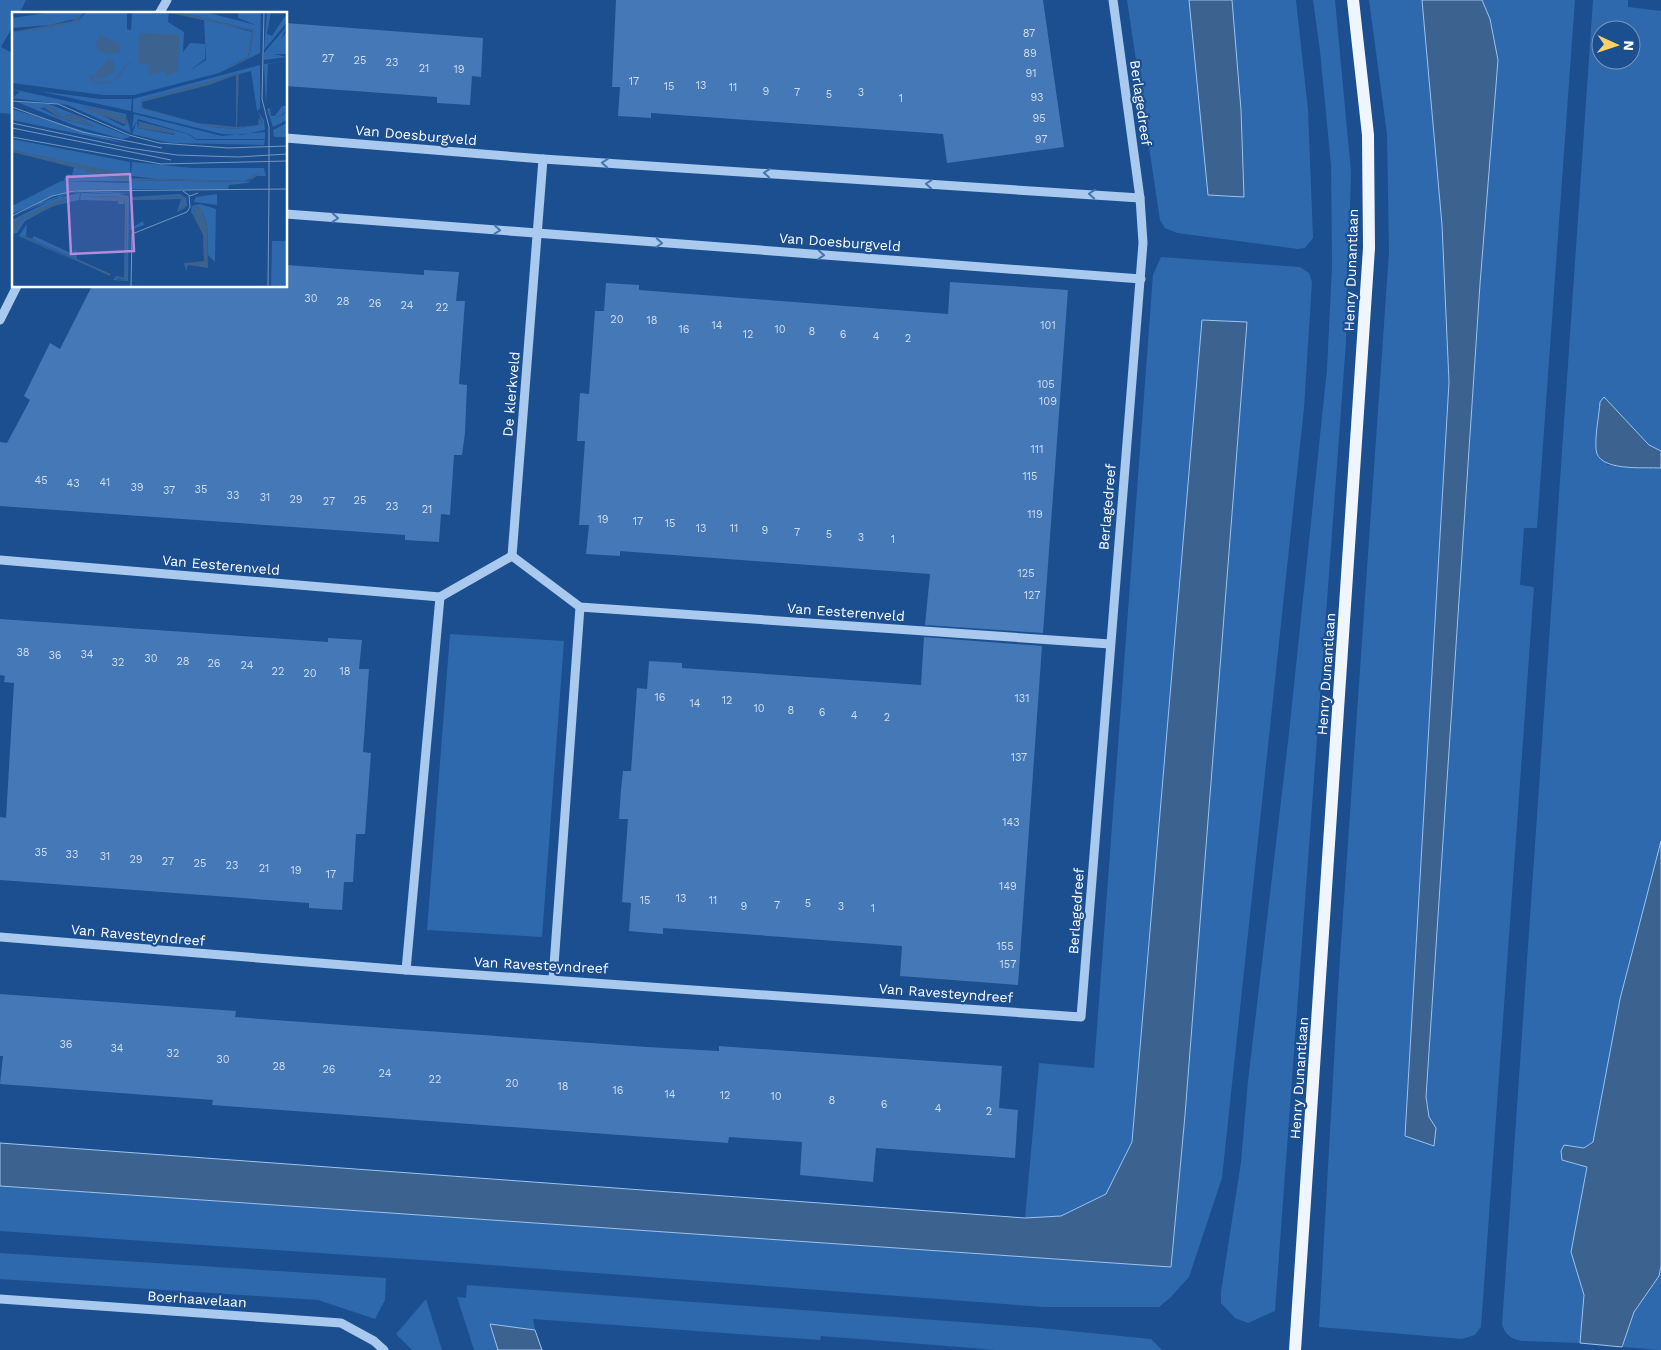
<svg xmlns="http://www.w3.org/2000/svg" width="1661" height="1350" font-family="'Work Sans',sans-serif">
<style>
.green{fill:#2e69ad;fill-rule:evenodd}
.water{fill:#3c6290;stroke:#9cc4f0}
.building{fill:#4478b7}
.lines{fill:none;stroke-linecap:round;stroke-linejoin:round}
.minor{stroke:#a9c9ee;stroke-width:9}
.major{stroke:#f0f6ff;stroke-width:12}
.oneway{stroke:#4674ac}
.labels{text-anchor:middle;stroke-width:4.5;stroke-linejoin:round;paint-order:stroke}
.number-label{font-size:11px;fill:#d0dded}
.street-label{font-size:14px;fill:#fff;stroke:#1b4f8f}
.inset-road{fill:none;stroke:#7695bc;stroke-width:1}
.view{fill:#b68bdc;fill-opacity:0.15;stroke:#b68bdc;stroke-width:2.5}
.inset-edge{fill:none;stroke:#fff;stroke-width:2.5}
</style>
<rect width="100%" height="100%" fill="#1b4f8f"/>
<g class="green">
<polygon points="0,0 26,0 19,14 14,14 14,24 1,47 14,54 14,114 0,113"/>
<polygon points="1127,0 1296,0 1308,110 1313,238 1305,248 1298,249 1177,233 1165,228 1160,220"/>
<polygon points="1313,0 1335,0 1351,172 1346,342 1275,1311 1248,1323 1235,1318 1221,1303 1221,1292 1241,1162 1248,1081 1289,733 1327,369 1332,266 1331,165 1320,51"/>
<polygon points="1369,0 1422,0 1442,225 1449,382 1405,1136 1433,1146 1436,1128 1429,1117 1426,1097 1480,284 1498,60 1490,19 1482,0 1575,0 1537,528 1524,528 1520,585 1534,587 1481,1327 1475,1335 1462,1339 1319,1327 1339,972 1389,252 1387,134"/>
<path d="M1593,0H1628V7L1661,11V451L1649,445L1604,397L1607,465L1661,468V841L1620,999L1593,1142L1584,1148L1564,1145L1562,1160L1587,1167L1571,1252L1584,1295L1580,1343L1522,1341C1511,1339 1506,1335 1502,1325ZM1601,30H1631V60H1601Z"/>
<polygon points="1161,257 1300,267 1309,273 1312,282 1304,408 1222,1178 1189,1277 1170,1298 1159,1307 1044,1307 450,1262 0,1231 0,1186 1171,1267 1185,1115 1246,322 1202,321 1132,1142 1107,1194 1061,1216 1025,1218 1039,1063 1094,1068 1153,275"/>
<polygon points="450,634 564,641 542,937 427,930"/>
<polygon points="0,1253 386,1278 385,1300 375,1319 318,1300 0,1279"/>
<polygon points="1661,1266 1661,1350 1622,1347 1634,1311 1659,1276"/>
<polygon points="467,1285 1041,1328 1151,1339 1162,1350 997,1350 821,1336 820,1340 533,1319 535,1330 490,1324 498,1350 474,1350 457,1297 466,1298"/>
<polygon points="426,1299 442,1350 412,1350 396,1334"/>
</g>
<g class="water">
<polygon points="1189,0 1232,0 1241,110 1244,197 1208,195"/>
<polygon points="1422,0 1482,0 1490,19 1498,60 1480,284 1426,1097 1429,1117 1436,1128 1434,1146 1405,1136 1449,382 1442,225"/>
<polygon points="1202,320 1247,322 1185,1115 1171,1267 0,1186 0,1143 1025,1218 1061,1216 1106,1194 1132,1142"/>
<path d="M1604,397L1649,445L1661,451V468C1644,467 1597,472 1596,449C1595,433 1599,417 1600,402Z"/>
<polygon points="1661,841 1661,1266 1659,1276 1634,1312 1622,1347 1580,1343 1584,1295 1571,1252 1587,1167 1562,1160 1561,1151 1564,1145 1584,1148 1593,1142 1620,999"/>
<polygon points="490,1324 535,1330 542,1350 498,1350"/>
</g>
<g class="building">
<polygon points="616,0 1043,0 1064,147 947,163 943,134 651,113 651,118 618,116 620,87 612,87"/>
<polygon points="286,23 483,38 481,77 472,76 470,105 437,103 437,97 286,86"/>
<polygon points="286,265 424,275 424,270 459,272 456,301 465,301 459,384 467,385 465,433 462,455 454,455 450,515 441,514 439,542 405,540 405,535 0,506 0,442 7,443 30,400 24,396 50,343 60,349 92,286 286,286"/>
<polygon points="950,282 1068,290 1043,633 925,625 930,574 620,551 620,556 586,554 589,525 579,525 585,441 577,441 580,393 589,394 595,311 604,311 606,283 639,285 639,290 948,314"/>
<polygon points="0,619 328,642 328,638 362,640 359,669 369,669 363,752 371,753 365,834 356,834 353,882 344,882 342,910 309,908 309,903 0,880 0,817 6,818 14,683 4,682 5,676 0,675"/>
<polygon points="924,637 1042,646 1018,985 900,976 902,946 663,928 663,934 629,931 631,903 622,902 628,819 619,819 621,790 623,771 631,771 637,688 647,689 649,661 682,663 682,668 921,685"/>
<polygon points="0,994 236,1011 235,1017 647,1047 719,1051 719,1046 1002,1066 999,1108 1018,1110 1015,1158 876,1148 873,1182 800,1175 802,1142 729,1137 728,1143 389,1118 212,1105 213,1100 0,1084 3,1056 0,1056"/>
</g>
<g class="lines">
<g class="minor">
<polyline points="159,14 167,0"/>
<polyline points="286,138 543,159 1140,198"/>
<polyline points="286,214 1141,279"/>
<polyline points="0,320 17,286"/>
<polyline points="512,556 543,159"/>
<polyline points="0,560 440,597 512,556 580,607 1110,644"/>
<polyline points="0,937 406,970 1081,1017 1143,243 1140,198 1113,0"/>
<polyline points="406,970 440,597"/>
<polyline points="553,979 580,607"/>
<polyline points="0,1299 341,1323 374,1341 384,1350"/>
</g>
<polyline class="major" points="1295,1350 1369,248 1368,135 1353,0"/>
</g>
<defs><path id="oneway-chevron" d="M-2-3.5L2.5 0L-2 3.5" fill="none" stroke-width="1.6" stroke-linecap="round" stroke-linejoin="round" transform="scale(1.25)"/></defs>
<g class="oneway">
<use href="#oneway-chevron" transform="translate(605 163) rotate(-176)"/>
<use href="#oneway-chevron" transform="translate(767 173) rotate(-176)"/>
<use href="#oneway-chevron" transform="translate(929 184) rotate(-176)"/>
<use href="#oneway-chevron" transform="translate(1092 194) rotate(-176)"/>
<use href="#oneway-chevron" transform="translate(335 218) rotate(4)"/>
<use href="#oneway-chevron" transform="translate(497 230) rotate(4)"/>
<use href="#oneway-chevron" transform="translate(659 243) rotate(4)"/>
<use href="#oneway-chevron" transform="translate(821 255) rotate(4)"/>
</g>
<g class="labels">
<g class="number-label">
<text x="1029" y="37">87</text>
<text x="1030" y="57">89</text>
<text x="328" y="62">27</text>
<text x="360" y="64">25</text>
<text x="392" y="66">23</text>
<text x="424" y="72">21</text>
<text x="459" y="73">19</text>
<text x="1031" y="77">91</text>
<text x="634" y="85">17</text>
<text x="701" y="89">13</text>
<text x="669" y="90">15</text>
<text x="733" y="91">11</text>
<text x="766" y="95">9</text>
<text x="797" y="96">7</text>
<text x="861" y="96">3</text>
<text x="829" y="98">5</text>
<text x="1037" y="101">93</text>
<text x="901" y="102">1</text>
<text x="1039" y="122">95</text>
<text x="1041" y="143">97</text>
<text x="311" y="302">30</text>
<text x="343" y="305">28</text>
<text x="375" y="307">26</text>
<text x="407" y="309">24</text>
<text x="442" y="311">22</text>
<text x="617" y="323">20</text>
<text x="652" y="324">18</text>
<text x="717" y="329">14</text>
<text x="1048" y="329">101</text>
<text x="684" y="333">16</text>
<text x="780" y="333">10</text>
<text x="812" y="335">8</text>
<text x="748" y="338">12</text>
<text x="843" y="338">6</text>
<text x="876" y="340">4</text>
<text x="908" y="342">2</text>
<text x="1046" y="388">105</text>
<text x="1048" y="405">109</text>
<text x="1037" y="453">111</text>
<text x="1030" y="480">115</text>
<text x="41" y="484">45</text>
<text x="105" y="486">41</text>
<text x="73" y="487">43</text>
<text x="137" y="491">39</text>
<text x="201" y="493">35</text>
<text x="169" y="494">37</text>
<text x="233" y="499">33</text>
<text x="265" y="501">31</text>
<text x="296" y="503">29</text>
<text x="360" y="504">25</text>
<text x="329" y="505">27</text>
<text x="392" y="510">23</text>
<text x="427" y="513">21</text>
<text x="1035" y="518">119</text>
<text x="603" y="523">19</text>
<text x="638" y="525">17</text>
<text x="670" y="527">15</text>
<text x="701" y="532">13</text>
<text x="734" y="532">11</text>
<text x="765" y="534">9</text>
<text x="797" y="536">7</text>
<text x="829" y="538">5</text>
<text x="861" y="541">3</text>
<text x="893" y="543">1</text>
<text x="1026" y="577">125</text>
<text x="1032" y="599">127</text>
<text x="23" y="656">38</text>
<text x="87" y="658">34</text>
<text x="55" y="659">36</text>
<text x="151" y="662">30</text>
<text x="183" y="665">28</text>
<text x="118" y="666">32</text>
<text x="214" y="667">26</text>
<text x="247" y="669">24</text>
<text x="278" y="675">22</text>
<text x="345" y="675">18</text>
<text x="310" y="677">20</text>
<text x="660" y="701">16</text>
<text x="1022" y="702">131</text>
<text x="727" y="704">12</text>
<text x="695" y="707">14</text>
<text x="759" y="712">10</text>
<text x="791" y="714">8</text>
<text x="822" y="716">6</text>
<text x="854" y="719">4</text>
<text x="887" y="721">2</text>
<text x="1019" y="761">137</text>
<text x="1011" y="826">143</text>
<text x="41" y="856">35</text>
<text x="72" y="858">33</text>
<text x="105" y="860">31</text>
<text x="136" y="863">29</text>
<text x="168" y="865">27</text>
<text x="200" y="867">25</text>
<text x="232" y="869">23</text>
<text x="264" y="872">21</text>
<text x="296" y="874">19</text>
<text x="331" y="878">17</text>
<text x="1008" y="890">149</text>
<text x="681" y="902">13</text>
<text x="645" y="904">15</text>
<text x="713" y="904">11</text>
<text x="808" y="907">5</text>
<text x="777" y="909">7</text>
<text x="744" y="910">9</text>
<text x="841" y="910">3</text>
<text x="873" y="912">1</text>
<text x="1005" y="950">155</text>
<text x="1008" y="968">157</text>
<text x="66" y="1048">36</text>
<text x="117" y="1052">34</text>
<text x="173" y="1057">32</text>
<text x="223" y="1063">30</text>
<text x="279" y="1070">28</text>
<text x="329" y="1073">26</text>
<text x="385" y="1077">24</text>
<text x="435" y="1083">22</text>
<text x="512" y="1087">20</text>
<text x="563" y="1090">18</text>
<text x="618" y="1094">16</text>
<text x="670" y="1098">14</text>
<text x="725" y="1099">12</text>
<text x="776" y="1100">10</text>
<text x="832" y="1104">8</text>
<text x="884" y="1108">6</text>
<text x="938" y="1112">4</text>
<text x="989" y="1115">2</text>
</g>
<g class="street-label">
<text transform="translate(1141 103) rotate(82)" y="5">Berlagedreef</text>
<text transform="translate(416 135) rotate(5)" y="5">Van Doesburgveld</text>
<text transform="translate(840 242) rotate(4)" y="5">Van Doesburgveld</text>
<text transform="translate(1351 270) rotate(-88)" y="5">Henry Dunantlaan</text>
<text transform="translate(511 394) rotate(-85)" y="5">De klerkveld</text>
<text transform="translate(1107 507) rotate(-85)" y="5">Berlagedreef</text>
<text transform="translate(221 565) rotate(5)" y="5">Van Eesterenveld</text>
<text transform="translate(846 612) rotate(4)" y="5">Van Eesterenveld</text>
<text transform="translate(1326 674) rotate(-86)" y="5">Henry Dunantlaan</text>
<text transform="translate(1076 911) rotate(-86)" y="5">Berlagedreef</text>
<text transform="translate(138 935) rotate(5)" y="5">Van Ravesteyndreef</text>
<text transform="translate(541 965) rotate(3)" y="5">Van Ravesteyndreef</text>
<text transform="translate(946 993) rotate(4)" y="5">Van Ravesteyndreef</text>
<text transform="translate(1299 1078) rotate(-86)" y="5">Henry Dunantlaan</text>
<text transform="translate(197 1299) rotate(4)" y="5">Boerhaavelaan</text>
</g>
</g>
<g transform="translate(12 12)">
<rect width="275" height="275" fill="#1b4f8f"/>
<path d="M41,0H72L67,6L38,13L0,16V6ZM74,0H115V17L119,18L120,0H157L156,10L172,20L171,40L178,31L193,32V47L177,59L194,48L192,7L240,20L236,45L214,55L237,46L242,18L165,0H193L244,13L226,6V0H249L248,41L207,61L122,83H91L0,71V20L66,9ZM255,0H259L255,22L260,24L275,1V10L252,38ZM275,14L269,27L275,20V42H262L275,45L252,48V41ZM275,49L256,52L254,94L252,52ZM248,53V96L245,99L239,59L130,88L129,96L201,115L224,117L251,112L246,100L252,108L253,118L229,123L210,122L121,100V87ZM0,77L114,102L119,121L56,93L0,86L8,80ZM72,94L115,105V112L111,114ZM27,79L88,87H120L119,99ZM5,90L37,92L119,125L110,127L63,114ZM28,96H42L49,105L61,102L83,115L48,106ZM270,94H275V99L262,107L275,100V108L261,115L255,97L258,96L259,104H263ZM0,97L115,132L0,108ZM122,102L210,124L253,120V127H184L177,122L126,107L120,117ZM125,109L176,122L184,128H253L252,133L158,131L120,122ZM125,110L162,120L163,123L126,116ZM275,111V119L271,121L275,120V125H262L261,118ZM0,127L118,150V164L0,138ZM120,150L181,156H252L254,164H244L236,171L217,173L216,177H119V166L122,168L232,170L238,169L243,163H250H242L232,169L145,167L119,164ZM62,155L76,159L74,167L78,160L109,167L118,166V169H51L56,162L60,163ZM49,169L117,171L118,178H62L0,202V194ZM72,179L118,181L107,182L116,184L117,186L116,269L101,268L104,264L112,265L104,266L106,268H114L115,185L71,184L109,187L113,192H106V189L68,188L69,181L105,182L73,180L58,181L11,200L42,184L56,181ZM68,181L67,188L41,194L13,209L5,221L0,222V208L44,186ZM168,182L174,186L175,194L165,200L169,187L120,188V216L131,209L132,213L118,218L120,185ZM171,184L173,196L167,197L170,195V187L120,186ZM205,182V193L182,190L184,185ZM188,192L204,197L203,250L196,243L195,214L191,201L185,194H182L181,203L179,200L180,194ZM15,212L14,225L10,224L64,250L7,224ZM22,224L61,242L64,238L65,247L20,227ZM260,229H275V275H259Z" fill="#2e69ad" fill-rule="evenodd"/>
<path d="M72,0L66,9L38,16L0,20L60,9ZM122,0L120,51L114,53L108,64L104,68L100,70L97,71L93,72L81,71L79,68L78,63H84L85,59L97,47L102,50V60L89,67L80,64L82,70L102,69L113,53L116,51L120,50ZM154,0L174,2L242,18L237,46L225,52L214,55L225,50V20V50L236,45L240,19ZM127,21L167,23L166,59L154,64L153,59L137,63L136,52L126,51ZM88,22L107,32L108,40L98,43L86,38L84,33ZM227,61L225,115L246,113L247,105L251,112L224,117L201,115L187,111L224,115V63L197,73L130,90L131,96L180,109L131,97L129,95L130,88ZM29,94L41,95L49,105L61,102L83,115L48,106ZM72,94L114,104L115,113L71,96ZM127,110L162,120L163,122L126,116ZM0,138L114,162L118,166L109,167L78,160L77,167H74L76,159L0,140ZM243,162H250L232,170L122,168L119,166L232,169ZM65,184L8,209L5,218H0V211L14,203L47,188ZM71,184L115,185L114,268L103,267L112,265L113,190ZM172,184L173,196L167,199L170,187L120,188V185ZM182,193L189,196L195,214L196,256L176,253L174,259L172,251L192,249L191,223L181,203ZM11,223L99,262L98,264L10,224Z" fill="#3c6290"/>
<path class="inset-road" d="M252,0L250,87L257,115V177M0,89L46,92L117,123L147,131L216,136L275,134M0,95L70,120L150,136M0,111L117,136L165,143L226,145L275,142M0,116L159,148M0,125L149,152L275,149M171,179L178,184L186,181M0,204L40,184L62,179L275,177M119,275L120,222L175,200L178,195L177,184M256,275L257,177"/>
<path class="view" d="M118,162L122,239L59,242L55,165Z"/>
<rect width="275" height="275" class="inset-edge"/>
</g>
<g transform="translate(1616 45) rotate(93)"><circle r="24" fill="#1b4f8f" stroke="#7695bc"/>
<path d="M0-4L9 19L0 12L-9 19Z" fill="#ffd166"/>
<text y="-8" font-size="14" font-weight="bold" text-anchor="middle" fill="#ffffff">N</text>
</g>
</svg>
